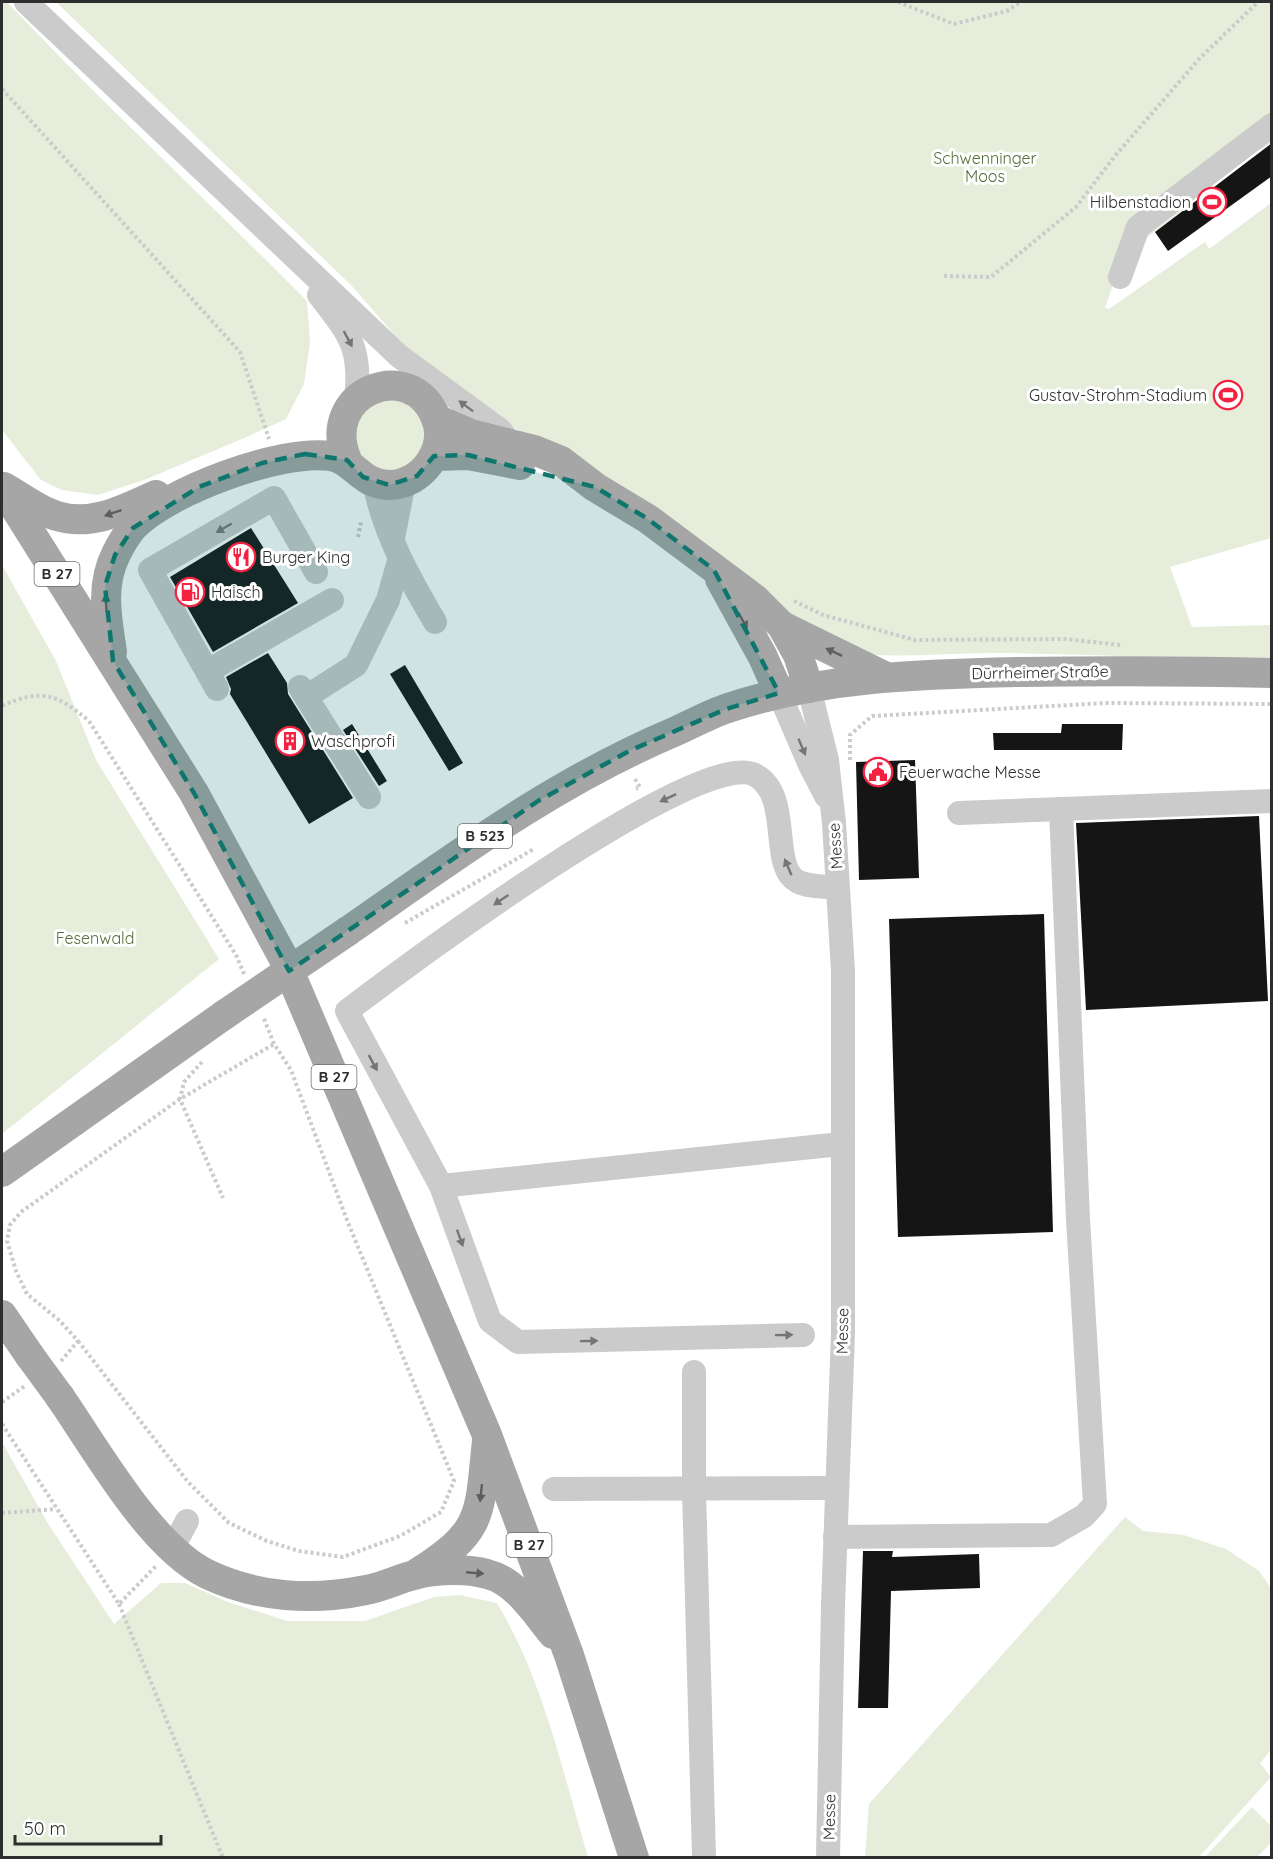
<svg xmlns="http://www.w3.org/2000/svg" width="1273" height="1859" font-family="Quicksand,sans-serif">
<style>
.green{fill:#e6eddb}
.building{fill:#151515}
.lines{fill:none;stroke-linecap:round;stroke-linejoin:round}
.path{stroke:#cbcbcb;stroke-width:4;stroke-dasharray:3 3;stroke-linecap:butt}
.minor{stroke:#cbcbcb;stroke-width:24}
.major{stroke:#a6a6a6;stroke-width:30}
.major-bridge{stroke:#a6a6a6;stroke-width:30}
.oneway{fill:#757575}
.oneway2{fill:#5e5e5e}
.marked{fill:#0f766e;fill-opacity:0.2;stroke:#0f766e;stroke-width:4.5;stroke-dasharray:12 8;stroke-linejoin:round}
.labels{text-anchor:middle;stroke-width:6;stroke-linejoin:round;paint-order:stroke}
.shield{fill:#fff;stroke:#6d6d6d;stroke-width:1.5}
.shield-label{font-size:15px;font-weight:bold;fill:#2e2e2e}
.park-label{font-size:16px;fill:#556e38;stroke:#fff}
.poi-label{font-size:16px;fill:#2e2e2e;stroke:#fff;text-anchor:start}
.street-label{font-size:16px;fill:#2e2e2e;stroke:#fff}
</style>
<rect width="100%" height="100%" fill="#fff"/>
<g class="green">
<path d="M2,2H7C104,105 208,201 307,301L310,342L304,384L286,419L242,439L144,480L98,495L62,490L41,480L2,430Z"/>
<path d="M56,2H1271V143L1261,150L1257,144L1186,200L1189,205L1123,256L1105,308L1109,309L1205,242L1209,249L1271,203V538L1170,567L1192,627L1271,625V662C1182,659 1093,654 1003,653C951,652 900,659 848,653L419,363L352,286Z"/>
<circle cx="390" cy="435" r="35"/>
<polygon points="2,565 56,661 96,760 219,959 2,1134"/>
<path d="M2,1442L47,1522L114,1624L161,1583H185L228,1602L287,1621H365L434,1597L460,1595L497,1603C544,1681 562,1771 588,1857H2Z"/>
<polygon points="1125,1517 1143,1531 1184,1535 1226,1549 1259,1571 1271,1588 1271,1750 1260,1763 1271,1777 1199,1857 865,1857 869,1804"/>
<polygon points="1252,1807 1271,1826 1271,1843 1257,1857 1205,1857"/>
</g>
<g class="building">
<polygon points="1272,143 1272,176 1168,251 1155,232"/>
<polygon points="251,528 298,603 213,652 170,577"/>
<polygon points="268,653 287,683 288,694 353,798 309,824 230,694 231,689 226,677"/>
<polygon points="405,665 463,763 449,771 390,674"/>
<polygon points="352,724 387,781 379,786 343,730"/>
<polygon points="1062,724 1123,724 1122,750 994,750 993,733 1061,733"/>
<polygon points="915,760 919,878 859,880 856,762"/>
<polygon points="1259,816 1268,1001 1086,1010 1076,823"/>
<polygon points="1044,914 1053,1232 898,1237 889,919"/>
<polygon points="863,1551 893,1551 892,1557 979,1554 980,1588 891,1591 888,1708 858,1708"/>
</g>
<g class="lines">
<g class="path">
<polyline points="898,2 954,24 1007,11 1020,2"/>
<polyline points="2,89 240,352 269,439"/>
<polyline points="944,276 991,277 1076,207 1114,157 1200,58 1258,2"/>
<polyline points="358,537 361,522"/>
<polyline points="794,601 823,615 915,640 1065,639 1121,645"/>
<path d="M2,706C41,688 57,694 89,721L236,955L244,974"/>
<polyline points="850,760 850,735 872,716 1106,703 1272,704"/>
<polyline points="635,779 640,787 636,789"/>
<polyline points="405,923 534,849"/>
<polyline points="202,1062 184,1082 180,1099 223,1198"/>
<polyline points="78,1341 188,1482 229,1523 267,1541 299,1551 343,1557 400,1536 441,1512 454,1481 347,1220 291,1070 274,1044 263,1016"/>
<polyline points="61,1361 78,1341 60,1321 27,1294 16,1271 7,1241 10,1225 21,1212 180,1099 274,1044"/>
<polyline points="2,1402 25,1386"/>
<polyline points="2,1424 119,1604 157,1565"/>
<polyline points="2,1513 56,1509"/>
<polyline points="119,1604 223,1858"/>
</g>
<g class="minor">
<polyline points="26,2 399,356 500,430 511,443"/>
<polyline points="1120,277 1138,227 1272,125"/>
<path d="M319,295C349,334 362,347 356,399"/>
<path d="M374,482C384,533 409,578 435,622"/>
<polyline points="393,538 404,482"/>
<polyline points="208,671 332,600"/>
<polyline points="300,687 306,697 356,665 388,600 399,561"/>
<polyline points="809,688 827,760 834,823 843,971 843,1333 833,1605 828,1858"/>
<polyline points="217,689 150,570 274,498 316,572"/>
<polyline points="779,693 810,765 826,796"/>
<polyline points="306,697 369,797"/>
<polyline points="959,813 1272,801"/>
<polyline points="441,1186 841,1144"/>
<path d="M803,1335L518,1342L490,1321L441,1186L347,1011C401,970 700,746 755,775C793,795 769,866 797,881C806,887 826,886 837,888"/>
<polyline points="694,1372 694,1489 704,1858"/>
<polyline points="554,1489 837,1488"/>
<polyline points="835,1537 1051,1535 1084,1516 1095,1504 1078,1219 1061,809"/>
<polyline points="172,1549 187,1521"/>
</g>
<g class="major">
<polyline points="436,419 471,434 534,450 561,461 595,487 648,519 755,599 782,626 798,655 809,688"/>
<polyline points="434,456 468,455 520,465"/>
<polyline points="2,487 194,793 284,959 487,1435 569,1655 634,1858"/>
<path d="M4,487C20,496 39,511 57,516C92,527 125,509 156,495"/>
<polyline points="720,579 763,657 779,693"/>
<polyline points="782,626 886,677"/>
<path d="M112,652C107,618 100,586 116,554C120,546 127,534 133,527C167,491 281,449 330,456C355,460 359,484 389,485C422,485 448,449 436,418C411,355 318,392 347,460"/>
<path d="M348,931C453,858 555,782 674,732C692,724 710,714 728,708C822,677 920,674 1018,672C1103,671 1187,671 1272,673"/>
<polyline points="2,1172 224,1015"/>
<polyline points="2,1315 30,1356"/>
<path d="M60,1397C96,1449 150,1546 207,1574C257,1598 313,1601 366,1590C383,1587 398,1579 414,1575C435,1569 466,1568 487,1574C516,1581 535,1612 553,1634"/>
<path d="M419,1572C485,1530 479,1514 487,1441"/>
</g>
<g class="major-bridge">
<polyline points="224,1015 348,931"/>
<polyline points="30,1356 60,1397"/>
</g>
</g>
<defs><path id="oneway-solid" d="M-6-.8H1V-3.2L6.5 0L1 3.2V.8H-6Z" transform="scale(1.5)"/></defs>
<g class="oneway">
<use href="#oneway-solid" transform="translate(348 339) rotate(62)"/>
<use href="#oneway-solid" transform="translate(466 406) rotate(-143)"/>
<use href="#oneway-solid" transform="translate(224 528) rotate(150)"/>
<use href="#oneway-solid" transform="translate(802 747) rotate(67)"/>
<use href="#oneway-solid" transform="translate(668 798) rotate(155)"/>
<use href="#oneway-solid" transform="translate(788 867) rotate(-113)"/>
<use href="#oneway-solid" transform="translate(501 900) rotate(146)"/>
<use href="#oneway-solid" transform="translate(373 1063) rotate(62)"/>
<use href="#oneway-solid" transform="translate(460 1238) rotate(70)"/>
<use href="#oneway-solid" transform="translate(784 1335) rotate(-1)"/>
<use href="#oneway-solid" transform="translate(589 1341) rotate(-1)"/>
</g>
<g class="oneway2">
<use href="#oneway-solid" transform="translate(113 513) rotate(161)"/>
<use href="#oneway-solid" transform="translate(106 603) rotate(-94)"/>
<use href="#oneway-solid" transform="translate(743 621) rotate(61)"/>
<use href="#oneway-solid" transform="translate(834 652) rotate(-155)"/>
<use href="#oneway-solid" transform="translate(481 1493) rotate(96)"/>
<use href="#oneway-solid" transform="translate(475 1573) rotate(5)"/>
</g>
<path class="marked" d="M305,454L347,460L363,477L389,485L417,476L434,456L468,455L595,487L648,519L714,570L779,693L726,709L629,751L538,801L289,971L194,793L113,661L105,586L115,555L133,528L199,487L262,463Z"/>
<defs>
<g id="stadium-ring" transform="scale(1.5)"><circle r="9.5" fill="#fff" stroke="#f52140" stroke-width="1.5"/><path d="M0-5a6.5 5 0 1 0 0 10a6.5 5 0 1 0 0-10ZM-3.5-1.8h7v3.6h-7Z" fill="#f52140"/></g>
<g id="restaurant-ring" transform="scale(1.5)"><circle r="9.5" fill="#fff" stroke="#f52140" stroke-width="1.5"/><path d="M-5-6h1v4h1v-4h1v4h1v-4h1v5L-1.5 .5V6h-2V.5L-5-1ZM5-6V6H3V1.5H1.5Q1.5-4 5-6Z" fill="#f52140"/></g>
<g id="fuel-ring" transform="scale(1.5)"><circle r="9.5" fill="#fff" stroke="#f52140" stroke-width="1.5"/><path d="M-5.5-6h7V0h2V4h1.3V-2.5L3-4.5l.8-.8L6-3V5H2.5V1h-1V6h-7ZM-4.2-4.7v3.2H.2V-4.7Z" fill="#f52140"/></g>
<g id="building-ring" transform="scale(1.5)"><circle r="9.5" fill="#fff" stroke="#f52140" stroke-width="1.5"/><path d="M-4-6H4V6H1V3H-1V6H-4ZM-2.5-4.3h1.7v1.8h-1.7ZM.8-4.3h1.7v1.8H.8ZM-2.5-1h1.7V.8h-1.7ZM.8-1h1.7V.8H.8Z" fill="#f52140"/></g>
<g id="civic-ring" transform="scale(1.5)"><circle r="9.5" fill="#fff" stroke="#f52140" stroke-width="1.5"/><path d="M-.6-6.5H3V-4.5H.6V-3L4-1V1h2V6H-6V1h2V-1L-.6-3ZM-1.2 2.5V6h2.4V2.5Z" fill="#f52140"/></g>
</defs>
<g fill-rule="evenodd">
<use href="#stadium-ring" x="1212" y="202"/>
<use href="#stadium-ring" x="1228" y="395"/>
<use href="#restaurant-ring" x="241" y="557"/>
<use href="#fuel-ring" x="190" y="592"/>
<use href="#building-ring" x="290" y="741"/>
<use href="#civic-ring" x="878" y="772"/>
</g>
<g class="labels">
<g class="shield">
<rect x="34.5" y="562" width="45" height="24" rx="4.5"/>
<rect x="458" y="824" width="54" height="24" rx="4.5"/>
<rect x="311.5" y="1065" width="45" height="24" rx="4.5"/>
<rect x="506.5" y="1533" width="45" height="24" rx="4.5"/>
</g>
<g class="shield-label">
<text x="57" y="579">B 27</text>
<text x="485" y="841">B 523</text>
<text x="334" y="1082">B 27</text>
<text x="529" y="1550">B 27</text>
</g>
<g class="park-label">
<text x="985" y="164">Schwenninger<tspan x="985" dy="18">Moos</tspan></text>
<text x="95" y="944">Fesenwald</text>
</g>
<g class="poi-label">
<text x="1191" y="208" text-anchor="end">Hilbenstadion</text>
<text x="1207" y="401" text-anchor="end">Gustav-Strohm-Stadium</text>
<text x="262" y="563">Burger King</text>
<text x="211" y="598">Haisch</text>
<text x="311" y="747">Waschprofi</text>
<text x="899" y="778">Feuerwache Messe</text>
</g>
<g class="street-label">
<text transform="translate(1040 672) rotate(-1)" y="6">Dürrheimer Straße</text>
<text transform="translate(835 846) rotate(-94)" y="6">Messe</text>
<text transform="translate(842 1331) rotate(-89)" y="6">Messe</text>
<text transform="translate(829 1817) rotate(-89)" y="6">Messe</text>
</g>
</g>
<rect width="1273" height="1859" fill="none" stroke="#2e2e2e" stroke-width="6"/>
<path d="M15 1835v9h146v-9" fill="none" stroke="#2e2e2e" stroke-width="3"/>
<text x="24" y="1835" font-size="18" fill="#2e2e2e" stroke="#ffffff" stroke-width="4.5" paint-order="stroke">50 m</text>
</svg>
